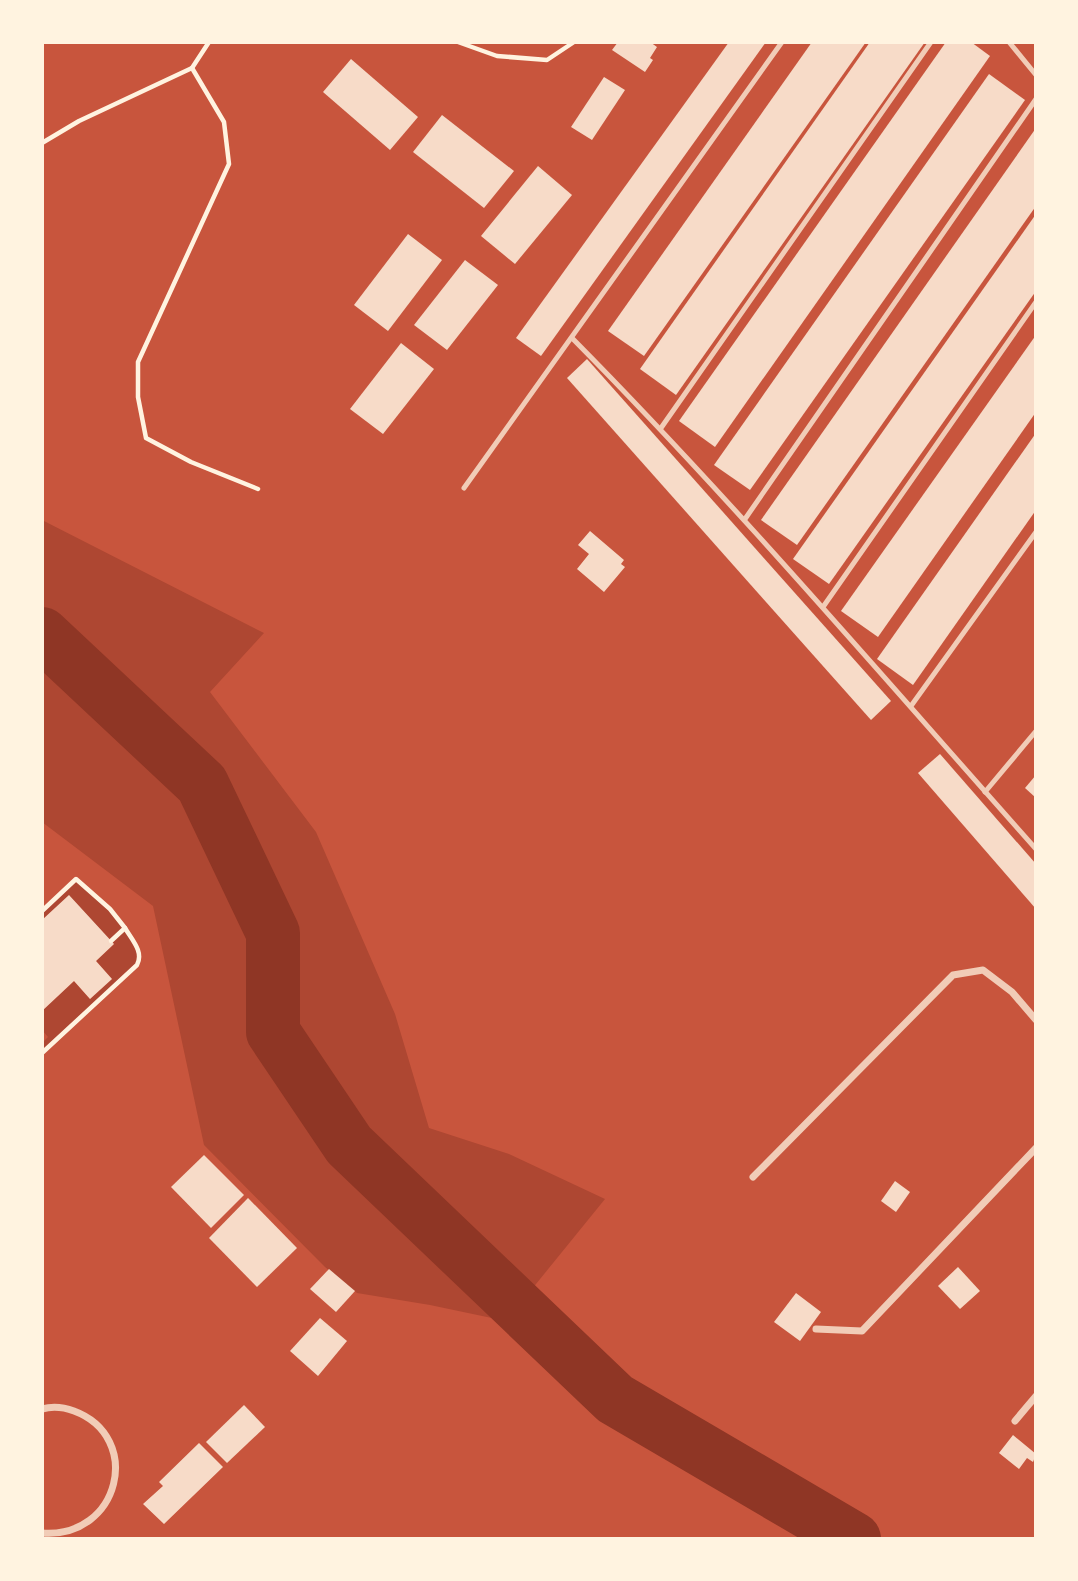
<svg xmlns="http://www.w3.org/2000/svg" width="1078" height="1581" font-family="Inter,sans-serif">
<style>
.green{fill:#ae4732}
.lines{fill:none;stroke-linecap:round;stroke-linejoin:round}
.river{stroke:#8f3625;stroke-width:54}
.building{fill:#f7dbc8}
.path{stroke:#fff3e0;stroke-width:4.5}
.service{stroke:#f1ccb7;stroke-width:5}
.minor{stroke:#f1ccb7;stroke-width:7}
</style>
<rect width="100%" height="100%" fill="#c8553d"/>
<g class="green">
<polygon points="42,520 264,633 210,692 316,832 395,1014 429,1128 509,1154 605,1199 506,1321 430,1305 357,1293 325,1267 204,1145 153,906 42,822"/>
<path d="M76,879C101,904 130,926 140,960L42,1053V1043L48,1037L42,1030V1011L74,981L90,999L112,979L96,961L114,944L69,896L42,920V911Z"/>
</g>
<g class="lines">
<polyline class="river" points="42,634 202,784 273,933 273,1032 349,1145 615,1399 854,1539"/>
</g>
<g class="building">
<polygon points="618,42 650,42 657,47 650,58 653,60 645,72 612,50"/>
<polygon points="729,42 766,42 541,356 516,338"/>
<polygon points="812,42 866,42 644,356 608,331"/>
<polygon points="870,42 925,42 676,395 640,369"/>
<polygon points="946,42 971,42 990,56 715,447 679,421"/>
<polygon points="351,59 418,117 390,150 323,92"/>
<polygon points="989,74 1025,100 750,490 714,465"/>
<polygon points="604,77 625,90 592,140 571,127"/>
<polygon points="442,115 514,171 484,208 413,152"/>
<polygon points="1036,128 1036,206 797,545 761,520"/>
<polygon points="538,166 572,195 515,264 481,236"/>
<polygon points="1036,214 1036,291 829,584 793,559"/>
<polygon points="408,234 442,260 388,331 354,305"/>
<polygon points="465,260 498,285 447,350 414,325"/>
<polygon points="1036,335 1036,412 878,637 841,611"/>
<polygon points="401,343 434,369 383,434 350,409"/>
<polygon points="587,359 891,701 871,720 567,378"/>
<polygon points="1036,433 1036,510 913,685 877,659"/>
<polygon points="590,531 624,560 621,564 625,567 604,592 577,569 589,554 578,545"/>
<polygon points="940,754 1036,864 1036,909 918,773"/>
<polygon points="1036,775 1036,798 1025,788"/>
<polygon points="69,895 114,944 96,961 112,979 90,999 74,981 42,1011 42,920"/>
<polygon points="204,1155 244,1195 211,1228 171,1187"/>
<polygon points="895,1181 910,1192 896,1212 881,1201"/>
<polygon points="248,1198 297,1248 257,1287 209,1238"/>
<polygon points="958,1267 980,1291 960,1309 938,1286"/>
<polygon points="329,1269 355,1291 336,1312 310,1289"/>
<polygon points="796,1293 821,1312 800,1341 774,1322"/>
<polygon points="320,1318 347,1341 318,1376 290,1351"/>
<polygon points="244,1405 265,1427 227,1463 206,1442"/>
<polygon points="1013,1435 1036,1454 1033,1462 1027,1458 1019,1469 999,1453"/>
<polygon points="199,1443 223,1467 164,1524 143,1504 163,1486 159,1482"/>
</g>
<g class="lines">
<g class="path">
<polyline points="458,42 497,56 547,60 574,42"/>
<polyline points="192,68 224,122 229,164 138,362 138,397 146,438 191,462 258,489"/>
<polyline points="42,143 79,121 192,68 209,42"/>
<polyline points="42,911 76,879 110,909 125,928 111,941"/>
<path d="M42,1053L137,965C144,952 132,940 125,928"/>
</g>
<g class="service">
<polyline points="1009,42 1036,75"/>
<path d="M572,338C734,502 883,677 1036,849"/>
<polyline points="661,428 931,42"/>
<polyline points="464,488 782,42"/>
<polyline points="745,519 1036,99"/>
<polyline points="823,607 1036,302"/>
<polyline points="911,706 1036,532"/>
<polyline points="985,792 1036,731"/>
</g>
<g class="minor">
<polyline points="753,1177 953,975 983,970 1012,992 1036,1020"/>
<polyline points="816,1329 862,1331 1036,1148"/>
<path d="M42,1409C53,1406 63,1407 74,1411C144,1437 120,1539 42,1533"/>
<polyline points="1015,1421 1036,1396"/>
</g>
</g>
<rect width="1078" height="1581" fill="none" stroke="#fff3e0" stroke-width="88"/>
</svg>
